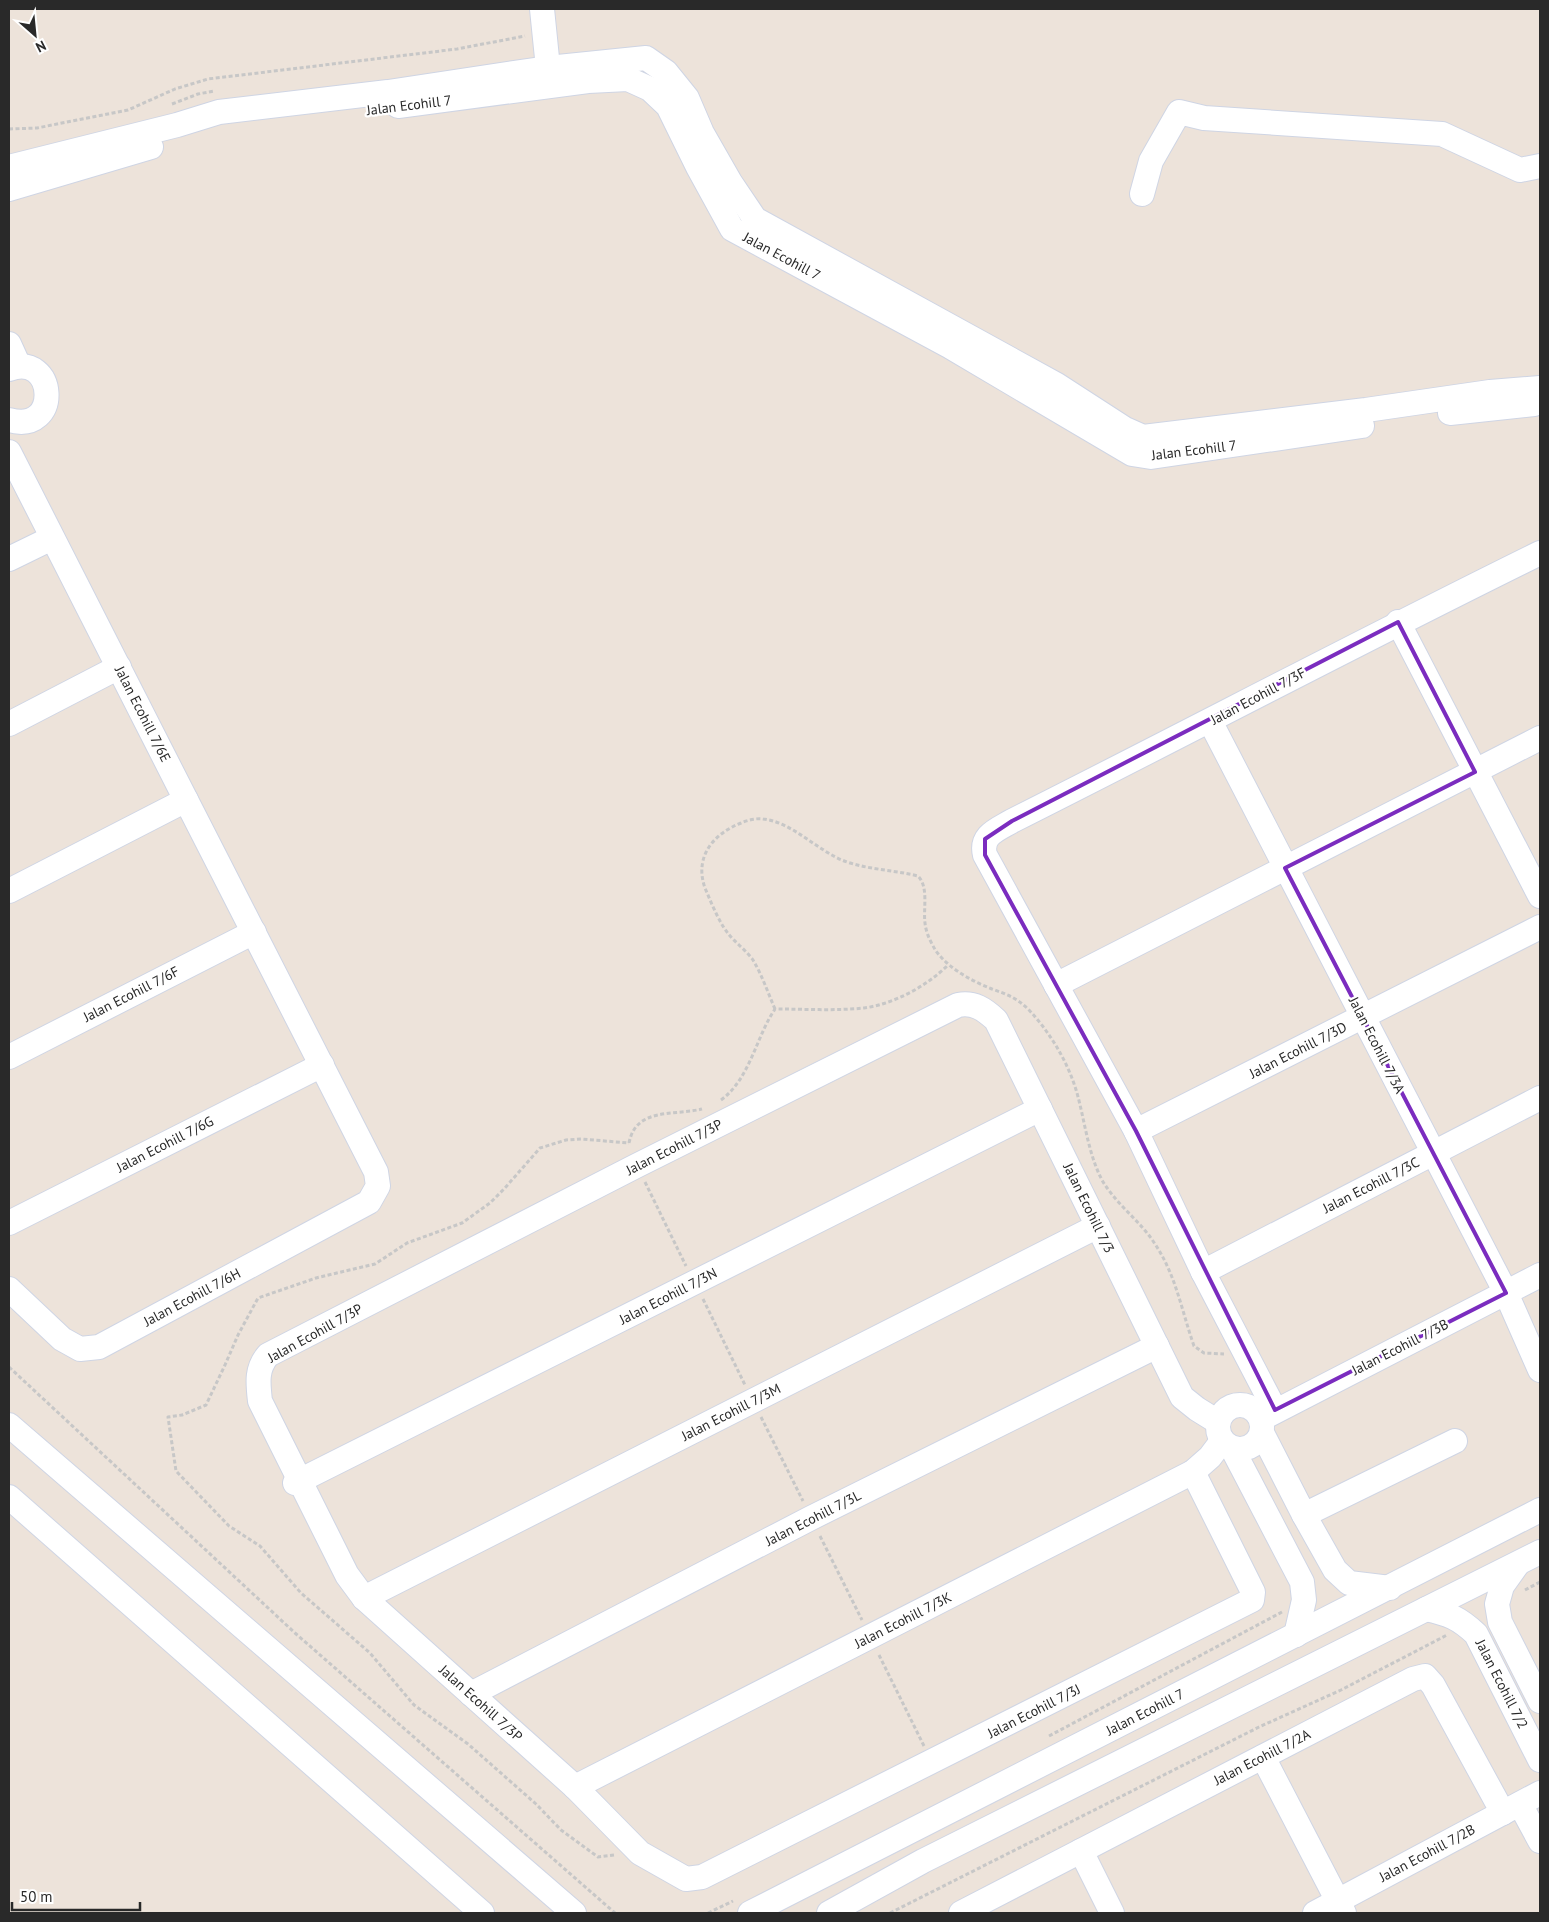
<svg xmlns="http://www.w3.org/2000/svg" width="1549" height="1922" font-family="'PT Sans',sans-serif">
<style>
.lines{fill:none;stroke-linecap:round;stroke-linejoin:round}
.minor-casing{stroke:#cfd5e4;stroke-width:26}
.path{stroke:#c7c7c7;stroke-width:3;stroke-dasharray:4 2.5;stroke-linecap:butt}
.minor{stroke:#fff;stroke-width:24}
.marked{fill:none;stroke:#7b2cbf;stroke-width:4;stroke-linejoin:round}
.labels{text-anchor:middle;stroke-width:4.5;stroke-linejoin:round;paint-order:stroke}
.street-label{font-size:14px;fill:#292929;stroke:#fff}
</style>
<rect width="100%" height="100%" fill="#ede3da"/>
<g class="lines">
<g class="minor-casing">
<g id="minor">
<polyline points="542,9 548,68"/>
<polyline points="398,106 588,81 628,79 650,89 668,106 698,167 732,229 949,346 1132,454 1151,457 1362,426"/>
<polyline points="9,167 177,125 219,112 388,92 548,68 646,58 666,72 687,98 702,133 730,182 755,219 1057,385 1125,429 1143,437 1366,410 1490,392 1540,388"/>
<polyline points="9,189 151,147"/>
<polyline points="1142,194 1151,161 1179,112 1204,118 1442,134 1520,170 1540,166"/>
<polyline points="9,344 19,366"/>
<path d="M9,369C56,351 62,435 9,420"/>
<polyline points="1450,413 1534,404"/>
<polyline points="9,452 186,800 9,891"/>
<polyline points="9,559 52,538"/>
<polyline points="1398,622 1540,896"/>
<polyline points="1210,721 1506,1293 1540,1370"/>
<polyline points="9,724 119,667"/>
<polyline points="1056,985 1540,738"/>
<polyline points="9,1057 254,932"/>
<polyline points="1136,1131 1540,927"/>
<polyline points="9,1223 322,1065"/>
<polyline points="1203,1272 1540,1098"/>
<polyline points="9,1289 62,1339 80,1349 99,1347 369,1202 378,1186 376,1172 186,800"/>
<circle cx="1240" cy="1427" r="22"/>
<path d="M1275,1410L1203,1272L1136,1131L985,855C980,835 997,830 1012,821C1189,732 1363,640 1540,553"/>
<polyline points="1261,1419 1540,1275"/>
<polyline points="9,1425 574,1913"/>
<polyline points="1262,1433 1304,1515 1335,1570 1349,1583 1390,1588"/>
<polyline points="1232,1448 1302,1582 1304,1600 1296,1635"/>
<path d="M1193,1472L1253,1592L1252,1600L702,1877L686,1879L640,1853L575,1787L364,1598L347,1575L260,1401C258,1383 256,1369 268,1355L636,1166L958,1005C974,1002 984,1009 996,1020L1182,1397L1197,1409L1218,1422"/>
<polyline points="295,1483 1040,1109"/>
<polyline points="9,1497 482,1913"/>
<polyline points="1304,1515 1455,1441"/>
<polyline points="1517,1565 1502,1586 1497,1604 1500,1622 1540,1701"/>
<polyline points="364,1598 1098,1226"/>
<path d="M1426,1609C1449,1614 1459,1618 1476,1634L1540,1760"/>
<polyline points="471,1694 811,1518 1157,1346"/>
<polyline points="1263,1757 1344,1913"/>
<polyline points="575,1787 1193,1472 1210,1457 1222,1441"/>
<polyline points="1520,1804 1540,1841"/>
<polyline points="1081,1851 1112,1913"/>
<polyline points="750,1913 1540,1510"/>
<polyline points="829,1913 923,1861 1540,1552"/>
<polyline points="961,1913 1413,1679 1425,1676 1433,1685 1503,1813"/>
<polyline points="1315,1913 1540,1793"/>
</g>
</g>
<g class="path">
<polyline points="172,104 198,94 214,91"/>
<polyline points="9,129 37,128 128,110 175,89 208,79 457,49 525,36"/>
<path d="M775,1009C768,993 762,975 753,960C746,950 734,942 727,932C719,922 710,900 705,888C694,857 713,834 741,823C748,820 756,818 763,819C793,822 818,852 847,862C871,870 894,870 918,876C929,887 923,909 925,923C926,933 931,943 936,951C949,969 972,981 992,989C1006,994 1017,998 1028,1009C1050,1032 1068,1062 1077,1093C1085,1122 1088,1153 1102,1180C1115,1203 1138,1219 1153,1241C1176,1274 1181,1309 1194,1346L1204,1353L1224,1354"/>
<path d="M721,1100C750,1079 756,1037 775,1009C804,1009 835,1011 864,1008C894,1004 927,986 948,965"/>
<path d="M629,1143C636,1107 673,1116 702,1109"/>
<polyline points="645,1182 686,1266"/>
<polyline points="703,1299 745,1385"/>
<polyline points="9,1367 295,1633 615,1913"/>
<polyline points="761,1417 803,1501"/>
<polyline points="820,1536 862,1620"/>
<polyline points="1525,1590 1540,1582"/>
<polyline points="879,1655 924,1746"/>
<polyline points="1049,1736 1282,1612"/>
<polyline points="614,1855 598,1857 561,1830 536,1804 468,1744 414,1705 370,1653 301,1593 260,1546 229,1526 176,1471 168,1417 182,1415 206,1405 225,1365 238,1335 258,1298 316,1278 375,1264 407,1243 462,1223 490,1203 504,1189 540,1148 566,1140 581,1139 629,1143"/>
<polyline points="708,1913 733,1901"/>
<polyline points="890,1913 1259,1727 1341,1690 1447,1635"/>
</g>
<use href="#minor" class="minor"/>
</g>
<path class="marked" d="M1398,622L1475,772L1285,868L1506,1293L1275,1410L1136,1131L985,855V839L1012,821Z"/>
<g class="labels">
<g class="street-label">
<text transform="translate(409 105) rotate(-7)" y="5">Jalan Ecohill 7</text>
<text transform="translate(782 256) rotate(28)" y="5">Jalan Ecohill 7</text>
<text transform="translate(1194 450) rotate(-7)" y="5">Jalan Ecohill 7</text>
<text transform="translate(1258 696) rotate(-28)" y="5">Jalan Ecohill 7/3F</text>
<text transform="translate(143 714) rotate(63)" y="5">Jalan Ecohill 7/6E</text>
<text transform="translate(131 994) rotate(-27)" y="5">Jalan Ecohill 7/6F</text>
<text transform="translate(1377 1045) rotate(63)" y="5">Jalan Ecohill 7/3A</text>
<text transform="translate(1298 1050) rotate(-27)" y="5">Jalan Ecohill 7/3D</text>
<text transform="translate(165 1144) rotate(-27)" y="5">Jalan Ecohill 7/6G</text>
<text transform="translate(674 1147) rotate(-27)" y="5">Jalan Ecohill 7/3P</text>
<text transform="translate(1371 1185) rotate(-27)" y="5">Jalan Ecohill 7/3C</text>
<text transform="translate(1089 1208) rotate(64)" y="5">Jalan Ecohill 7/3</text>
<text transform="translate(668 1296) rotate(-27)" y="5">Jalan Ecohill 7/3N</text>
<text transform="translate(192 1297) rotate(-28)" y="5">Jalan Ecohill 7/6H</text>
<text transform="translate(315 1333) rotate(-29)" y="5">Jalan Ecohill 7/3P</text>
<text transform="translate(1400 1347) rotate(-27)" y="5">Jalan Ecohill 7/3B</text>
<text transform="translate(731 1412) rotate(-27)" y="5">Jalan Ecohill 7/3M</text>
<text transform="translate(813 1518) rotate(-27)" y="5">Jalan Ecohill 7/3L</text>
<text transform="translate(903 1620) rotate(-27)" y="5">Jalan Ecohill 7/3K</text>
<text transform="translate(1502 1684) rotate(63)" y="5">Jalan Ecohill 7/2</text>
<text transform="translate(481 1703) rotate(42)" y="5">Jalan Ecohill 7/3P</text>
<text transform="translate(1034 1711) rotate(-27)" y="5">Jalan Ecohill 7/3J</text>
<text transform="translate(1145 1712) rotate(-27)" y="5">Jalan Ecohill 7</text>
<text transform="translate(1262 1757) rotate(-27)" y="5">Jalan Ecohill 7/2A</text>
<text transform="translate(1427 1853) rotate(-28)" y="5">Jalan Ecohill 7/2B</text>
</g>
</g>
<rect width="1549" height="1922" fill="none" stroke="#292929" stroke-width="20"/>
<g transform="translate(35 35) rotate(153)" stroke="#ffffff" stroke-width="4" paint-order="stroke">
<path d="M0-4L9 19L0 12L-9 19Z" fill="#292929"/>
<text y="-8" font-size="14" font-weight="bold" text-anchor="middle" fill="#292929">N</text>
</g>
<path d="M12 1902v8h128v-8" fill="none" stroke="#292929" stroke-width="2.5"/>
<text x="20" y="1902" font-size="15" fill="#292929" stroke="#ffffff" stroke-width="4" paint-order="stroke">50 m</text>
</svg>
